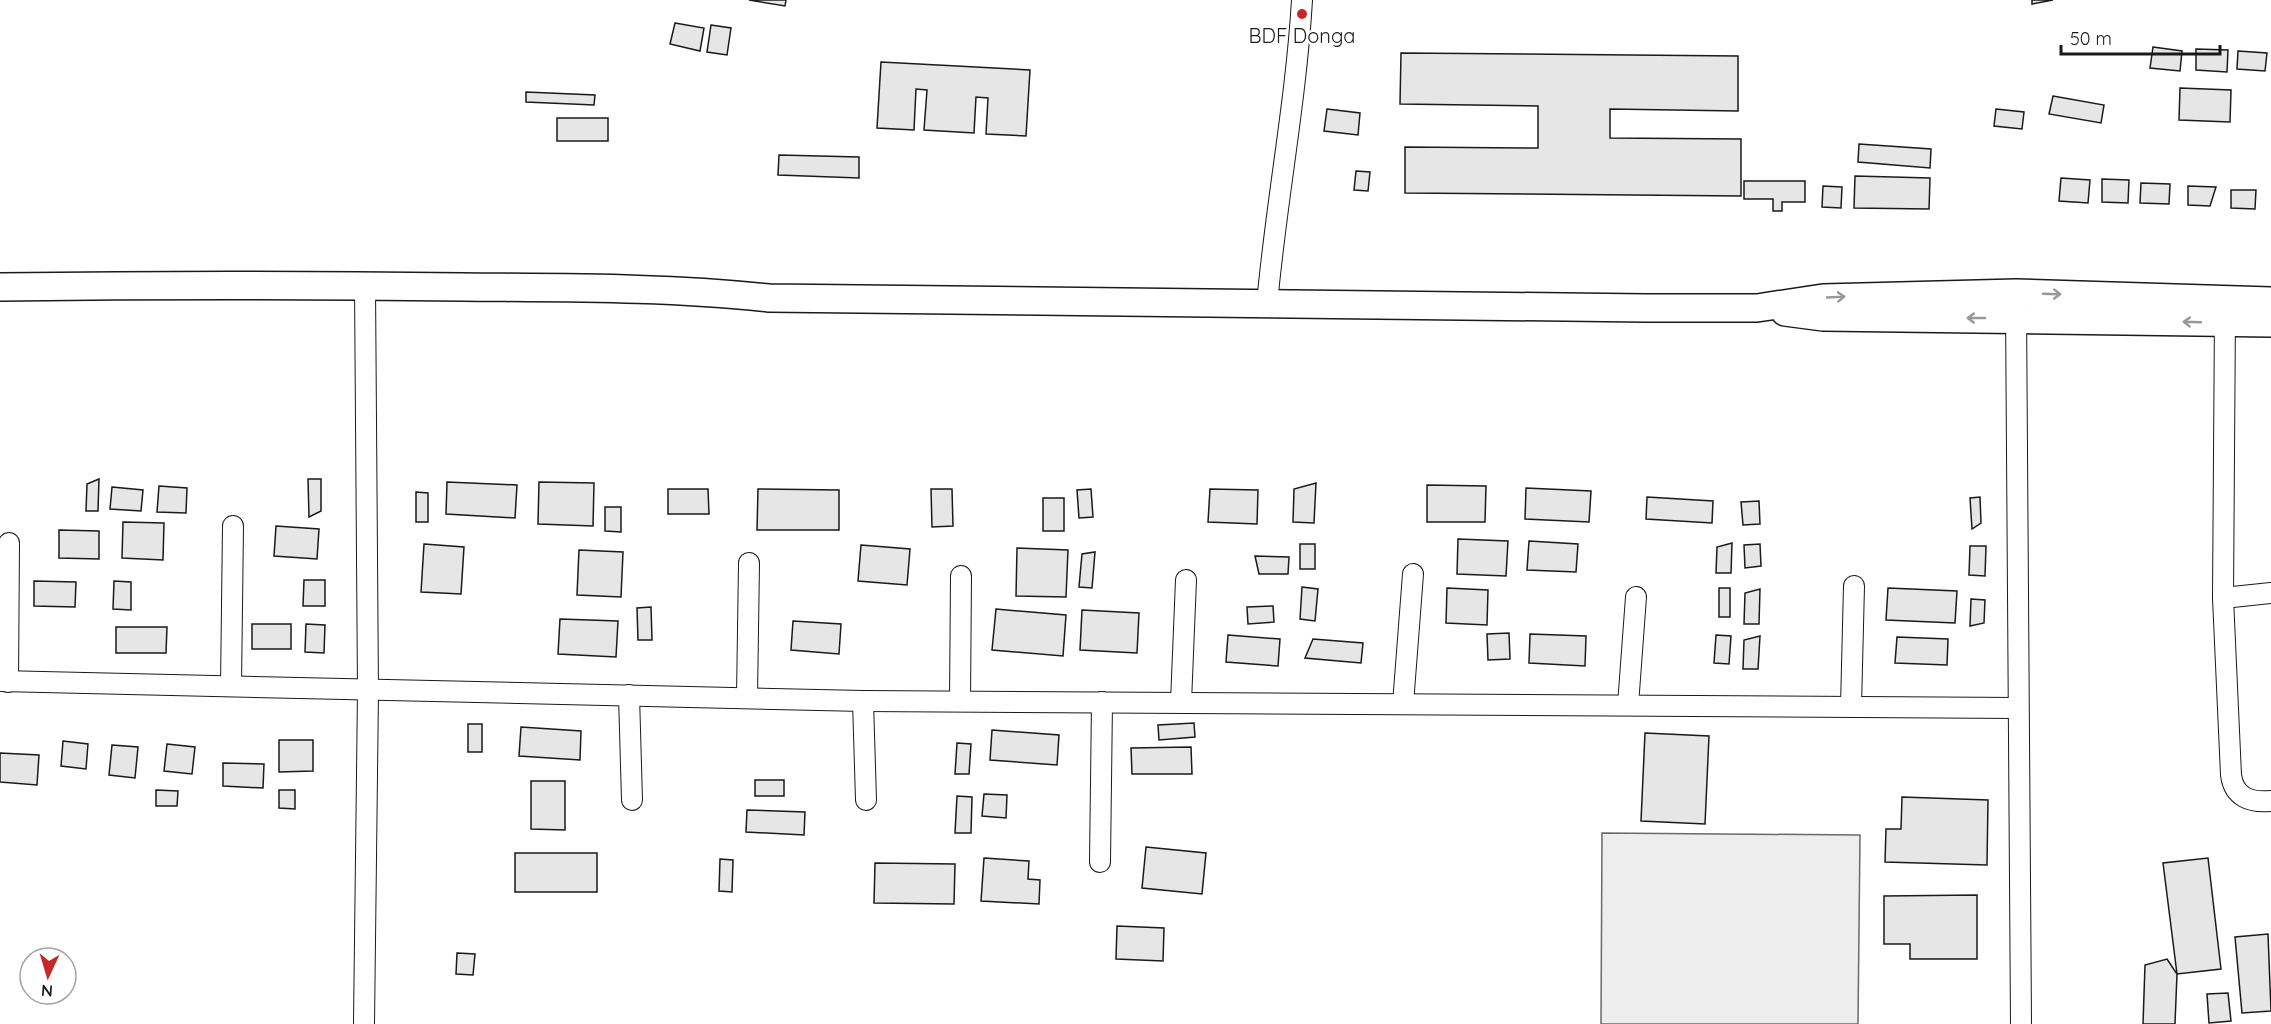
<svg xmlns="http://www.w3.org/2000/svg" width="2271" height="1024" font-family="Quicksand,sans-serif">
<style>
.built{fill:#ededed;stroke:#6a6a6a;stroke-width:1.5}
.building{fill:#e6e6e6;stroke:#1a1a1a;stroke-width:1.5}
.lines{fill:none;stroke-linecap:round;stroke-linejoin:round}
.minor-casing{stroke:#1a1a1a;stroke-width:22}
.secondary-casing{stroke:#1a1a1a;stroke-width:30}
.minor{stroke:#fff;stroke-width:20}
.secondary{stroke:#fff;stroke-width:27}
.oneway{stroke:#989898}
.poi-dot{fill:#c62828;stroke:#fff;stroke-width:2}
.labels{text-anchor:middle;stroke-width:4.5;stroke-linejoin:round;paint-order:stroke}
.poi-label{font-size:20px;fill:#1a1a1a;stroke:#fff}
</style>
<rect width="100%" height="100%" fill="#fff"/>
<polygon class="built" points="1602,833 1860,835 1858,1024 1601,1024"/>
<g class="building">
<polygon points="749,0 786,0 785,6"/>
<polygon points="2032,0 2053,0 2032,4"/>
<polygon points="675,23 704,28 700,51 670,44"/>
<polygon points="711,25 731,28 727,55 707,52"/>
<polygon points="2153,47 2182,51 2180,71 2150,68"/>
<polygon points="2196,49 2228,50 2227,72 2196,70"/>
<polygon points="2238,51 2267,53 2265,71 2237,69"/>
<polygon points="1401,53 1738,56 1738,111 1610,109 1610,138 1741,139 1741,196 1405,193 1405,147 1538,148 1538,106 1400,104"/>
<polygon points="881,62 1030,70 1026,136 986,134 988,98 976,97 974,133 924,130 927,90 916,89 914,130 877,128"/>
<polygon points="2180,88 2231,90 2230,122 2179,120"/>
<polygon points="526,92 595,95 594,105 526,102"/>
<polygon points="2053,96 2104,105 2101,123 2049,114"/>
<polygon points="1327,109 1360,113 1358,135 1324,131"/>
<polygon points="1996,109 2024,112 2022,129 1994,126"/>
<rect x="557" y="118" width="51" height="23"/>
<polygon points="1859,144 1931,149 1930,168 1858,162"/>
<polygon points="779,155 859,157 859,178 778,175"/>
<polygon points="1356,171 1370,172 1368,191 1354,190"/>
<polygon points="1855,176 1930,178 1929,209 1854,208"/>
<polygon points="2061,178 2090,180 2088,203 2059,201"/>
<polygon points="2102,179 2129,180 2128,203 2102,202"/>
<polygon points="1744,181 1805,181 1805,202 1782,202 1782,211 1773,211 1773,199 1744,199"/>
<polygon points="2141,183 2170,184 2169,204 2140,203"/>
<polygon points="1823,186 1842,187 1841,208 1822,207"/>
<polygon points="2188,186 2216,187 2210,206 2188,205"/>
<polygon points="2231,190 2256,190 2255,209 2231,208"/>
<polygon points="99,479 98,511 86,511 87,484"/>
<polygon points="308,479 321,479 321,511 309,517"/>
<polygon points="447,482 517,485 515,518 446,514"/>
<polygon points="539,482 594,483 593,526 538,524"/>
<polygon points="1316,483 1314,523 1293,522 1294,489"/>
<polygon points="1427,485 1486,486 1485,522 1427,522"/>
<polygon points="159,486 187,488 186,513 157,512"/>
<polygon points="112,487 143,490 141,511 110,509"/>
<polygon points="1526,488 1591,491 1589,522 1525,519"/>
<polygon points="668,489 708,489 709,514 668,514"/>
<polygon points="758,489 839,490 839,530 757,530"/>
<polygon points="931,489 952,489 953,526 932,527"/>
<polygon points="1091,489 1093,517 1079,518 1077,490"/>
<polygon points="1210,489 1258,490 1257,524 1208,522"/>
<polygon points="416,492 428,493 428,522 416,522"/>
<polygon points="1647,497 1713,501 1712,523 1646,519"/>
<polygon points="1980,497 1981,523 1972,529 1970,498"/>
<rect x="1043" y="498" width="21" height="33"/>
<polygon points="1759,501 1760,524 1743,525 1741,502"/>
<polygon points="605,507 621,507 621,532 605,531"/>
<polygon points="123,522 164,523 163,560 122,558"/>
<polygon points="276,526 319,529 317,559 274,556"/>
<polygon points="59,530 99,531 99,559 59,558"/>
<polygon points="1458,539 1508,541 1506,576 1457,574"/>
<polygon points="1529,541 1578,544 1576,572 1527,570"/>
<polygon points="1732,543 1731,573 1716,573 1717,547"/>
<polygon points="424,544 464,547 461,594 421,592"/>
<rect x="1300" y="544" width="15" height="25"/>
<polygon points="1760,544 1761,566 1745,568 1744,545"/>
<polygon points="861,545 910,549 907,585 858,581"/>
<polygon points="1970,546 1986,546 1985,576 1969,575"/>
<polygon points="1017,548 1068,550 1066,597 1016,596"/>
<polygon points="579,550 623,552 621,597 577,595"/>
<polygon points="1095,552 1092,588 1079,587 1082,554"/>
<polygon points="1255,556 1289,557 1288,574 1259,574"/>
<polygon points="304,580 325,580 325,606 303,606"/>
<polygon points="34,581 76,582 75,607 34,606"/>
<polygon points="114,581 131,582 131,610 113,609"/>
<polygon points="1302,587 1318,589 1315,621 1300,619"/>
<polygon points="1447,588 1488,590 1487,625 1446,623"/>
<rect x="1719" y="588" width="11" height="29"/>
<polygon points="1888,588 1957,591 1955,623 1886,620"/>
<polygon points="1760,589 1759,624 1744,624 1745,593"/>
<polygon points="1971,599 1985,600 1984,623 1970,626"/>
<polygon points="1273,606 1274,622 1248,624 1247,607"/>
<polygon points="651,607 652,640 638,640 637,608"/>
<polygon points="996,609 1066,615 1063,656 992,650"/>
<polygon points="1082,610 1139,613 1137,653 1080,650"/>
<polygon points="560,619 618,621 616,657 558,654"/>
<polygon points="793,621 841,624 839,654 791,650"/>
<rect x="252" y="624" width="39" height="25"/>
<polygon points="306,624 325,625 324,653 305,652"/>
<polygon points="116,627 167,627 166,653 116,653"/>
<polygon points="1509,633 1510,659 1488,660 1487,634"/>
<polygon points="1530,634 1586,636 1585,666 1529,663"/>
<polygon points="1228,635 1280,639 1278,666 1226,662"/>
<polygon points="1716,635 1731,636 1729,664 1714,663"/>
<polygon points="1760,636 1758,669 1743,669 1744,640"/>
<polygon points="1897,637 1948,639 1947,665 1895,663"/>
<polygon points="1313,639 1363,643 1361,663 1305,658"/>
<polygon points="1194,723 1195,737 1159,740 1158,725"/>
<rect x="468" y="724" width="14" height="28"/>
<polygon points="521,727 581,731 580,760 519,756"/>
<polygon points="992,730 1059,735 1057,765 990,760"/>
<polygon points="1645,733 1709,736 1705,824 1641,821"/>
<polygon points="279,740 313,740 313,771 279,772"/>
<polygon points="63,741 88,744 86,769 61,766"/>
<polygon points="957,743 971,744 969,774 955,774"/>
<polygon points="167,744 195,747 192,774 164,771"/>
<polygon points="112,745 138,747 135,778 109,775"/>
<polygon points="1191,747 1192,774 1132,774 1131,748"/>
<polygon points="0,753 39,755 37,785 0,782"/>
<polygon points="223,763 264,764 263,788 223,786"/>
<rect x="755" y="780" width="29" height="16"/>
<polygon points="531,781 565,781 565,830 531,829"/>
<polygon points="156,790 178,791 177,806 156,806"/>
<polygon points="279,790 295,790 295,809 279,808"/>
<polygon points="984,794 1007,795 1006,818 982,816"/>
<polygon points="957,796 972,797 971,833 955,833"/>
<polygon points="1902,797 1988,800 1987,865 1885,862 1886,829 1901,829"/>
<polygon points="747,810 805,812 804,835 746,832"/>
<polygon points="1146,847 1206,853 1202,894 1142,888"/>
<rect x="515" y="853" width="82" height="39"/>
<polygon points="984,858 1029,861 1028,879 1040,880 1039,904 981,901"/>
<polygon points="2208,858 2221,969 2177,974 2163,863"/>
<polygon points="720,859 733,860 732,892 719,891"/>
<polygon points="875,863 955,864 954,904 874,903"/>
<polygon points="1977,895 1977,959 1910,959 1910,944 1884,944 1884,896"/>
<polygon points="1117,926 1164,928 1163,961 1116,959"/>
<polygon points="2268,934 2271,1011 2242,1013 2235,937"/>
<polygon points="457,953 475,954 473,975 456,974"/>
<polygon points="2167,959 2177,974 2175,1024 2143,1024 2145,965"/>
<polygon points="2228,993 2231,1021 2209,1023 2207,994"/>
</g>
<g class="lines">
<g class="minor-casing">
<g id="minor">
<path d="M1267,304C1276,203 1296,102 1302,0"/>
<polyline points="2016,307 2021,1024"/>
<path d="M2225,312L2223,598L2231,775C2234,797 2250,803 2271,801"/>
<polyline points="2223,598 2271,593"/>
<polyline points="0,681 863,701 2018,708"/>
<polyline points="8,682 9,543"/>
<polyline points="231,686 233,526"/>
<polyline points="629,695 632,800"/>
<polyline points="747,697 749,563"/>
<polyline points="863,701 866,800"/>
<polyline points="960,701 961,576"/>
<polyline points="1181,702 1186,580"/>
<polyline points="1403,704 1413,574"/>
<polyline points="1628,705 1636,597"/>
<polyline points="1851,706 1854,586"/>
<polyline points="1100,862 1102,702"/>
<polyline points="364,1024 368,691 365,286"/>
</g>
</g>
<g class="secondary-casing">
<g id="secondary">
<path d="M0,287C154,285 308,285 462,287C564,288 667,287 769,298L1646,308H1757L1823,298L2016,293L2271,301"/>
<polyline points="1785,312 1823,317 2271,323"/>
</g>
</g>
<use href="#minor" class="minor"/>
<use href="#secondary" class="secondary"/>
</g>
<defs><path id="oneway-shaft" d="M-6 0H5M1.5-3L5.5 0L1.5 3" fill="none" stroke-width="1.6" stroke-linecap="round" stroke-linejoin="round" transform="scale(1.5)"/></defs>
<g class="oneway">
<use href="#oneway-shaft" transform="translate(2052 294) rotate(2)"/>
<use href="#oneway-shaft" transform="translate(1836 297) rotate(-3)"/>
<use href="#oneway-shaft" transform="translate(1976 318) rotate(-180)"/>
<use href="#oneway-shaft" transform="translate(2192 322) rotate(-178)"/>
</g>
<circle class="poi-dot" cx="1302" cy="14" r="6"/>
<g class="labels">
<g class="poi-label">
<text x="1302" y="43">BDF Donga</text>
</g>
</g>
<g transform="translate(48 976) rotate(184)"><circle r="28" fill="#ffffff" stroke="#a3a3a3" stroke-width="1.5"/>
<path d="M0-4.5L10 22L0 15L-10 22Z" fill="#c62828"/>
<text y="-9" font-size="16" font-weight="bold" text-anchor="middle" fill="#1a1a1a">N</text>
</g>
<path d="M2061 45v9h159v-9" fill="none" stroke="#1a1a1a" stroke-width="3"/>
<text x="2070" y="45" font-size="18" fill="#1a1a1a" stroke="#ffffff" stroke-width="4.5" paint-order="stroke">50 m</text>
</svg>
